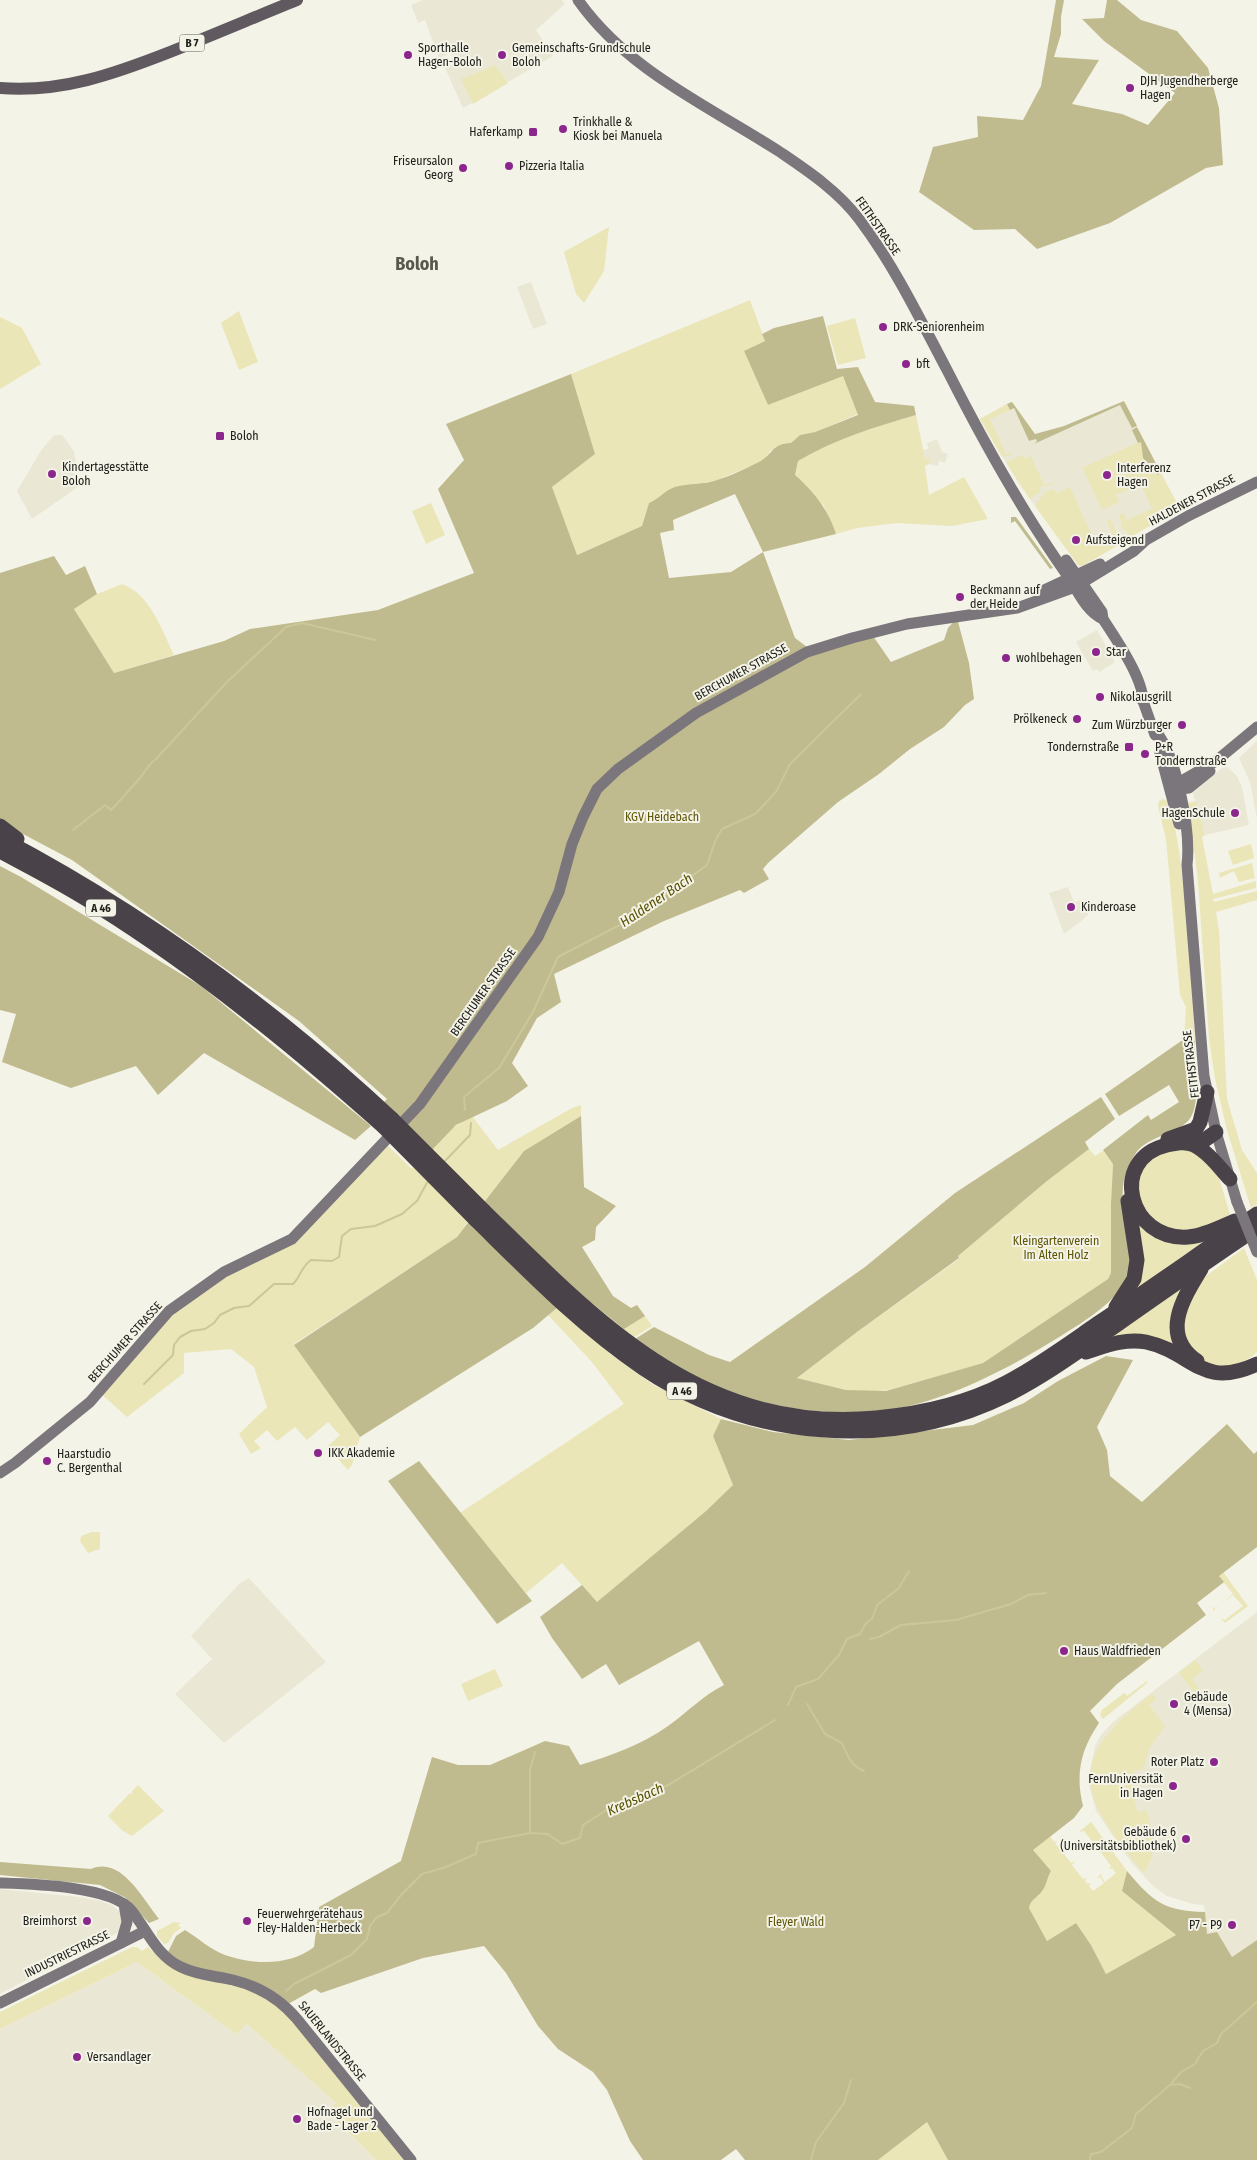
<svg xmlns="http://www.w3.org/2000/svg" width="1257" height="2160" font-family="'Fira Sans Condensed',sans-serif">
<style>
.built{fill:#eae8d5}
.green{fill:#eae6b8}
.forest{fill:#c0bb8e;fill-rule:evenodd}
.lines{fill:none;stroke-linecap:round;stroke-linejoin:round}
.stream{stroke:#cbc799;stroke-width:2}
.secondary{stroke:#7b767b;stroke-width:11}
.primary{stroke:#605960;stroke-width:12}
.highway{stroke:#494249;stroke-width:15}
.secondary-bridge{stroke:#7b767b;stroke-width:11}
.highway-bridge{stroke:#494249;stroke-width:15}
.poi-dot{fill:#8b268c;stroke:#f4f3e7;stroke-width:2}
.labels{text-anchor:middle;stroke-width:4;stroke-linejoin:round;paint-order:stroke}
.shield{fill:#f4f3e7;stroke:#605f59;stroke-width:1}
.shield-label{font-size:11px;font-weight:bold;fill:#20201c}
.poi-label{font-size:12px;fill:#20201c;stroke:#f4f3e7;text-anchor:start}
.street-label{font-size:12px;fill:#20201c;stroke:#f4f3e7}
.park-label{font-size:12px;fill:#5d5505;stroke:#f4f3e7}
.water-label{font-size:14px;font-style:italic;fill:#585000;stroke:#f4f3e7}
.district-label{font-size:18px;font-weight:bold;fill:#59584e;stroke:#f4f3e7}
</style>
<rect width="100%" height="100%" fill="#f4f3e7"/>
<g class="built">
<polygon points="423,0 562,0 565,4 536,30 553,56 463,108 445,68 454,64 451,53 439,58 425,20 418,23 411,5"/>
<polygon points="531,282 547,324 533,329 517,287"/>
<polygon points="1125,403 1178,508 1085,565 1079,566 1019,484 980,419 1007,404 1010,409 1014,408 1029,441 1036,438 1037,441 1034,444"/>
<polygon points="54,435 62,435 74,451 76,461 72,464 81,485 32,519 17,491 42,449"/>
<polygon points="937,439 942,452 948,454 945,463 939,461 938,466 929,464 931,458 925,459 923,450 929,449 927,443"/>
<polygon points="1097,630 1115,662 1099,672 1097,669 1093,671 1076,642"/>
<polygon points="1257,741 1257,819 1250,782 1239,758"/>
<polygon points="1227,767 1236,775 1242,787 1249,825 1205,835 1193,793 1222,768"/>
<polygon points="1068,887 1074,902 1086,899 1091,911 1085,918 1064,934 1049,893"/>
<polygon points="249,1578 326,1662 224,1743 175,1694 212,1659 191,1636 240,1583"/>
<polygon points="1257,1612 1257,1940 1232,1957 1217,1933 1207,1934 1204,1905 1193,1904 1167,1896 1154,1887 1131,1862 1096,1811 1088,1781 1095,1746 1101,1735 1114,1721"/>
<polygon points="0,1889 80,1897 101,1901 112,1905 120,1912 122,1921 120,1930 117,1933 0,1994"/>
<polygon points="137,1962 236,2034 246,2023 336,2103 327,2112 376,2160 0,2160 0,2029"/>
</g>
<g class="green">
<polygon points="495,65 508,83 473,104 461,79"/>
<polygon points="609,227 604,271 584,303 576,294 564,252"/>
<polygon points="750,300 765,341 744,351 768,405 843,375 858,414 815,432 800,435 791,443 770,451 765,460 717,480 666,492 659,499 649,503 642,526 576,555 552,487 595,454 571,374"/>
<polygon points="239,311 258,362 239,370 221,323"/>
<polygon points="0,317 22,328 41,364 0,389"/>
<polygon points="855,318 866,358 838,365 827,326"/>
<polygon points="1007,404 1010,410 990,419 1006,455 1011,453 1012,455 1002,457 980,419"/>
<path d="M916,415L925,459L931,458L929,464L925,466L929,495L964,477L988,519L952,526L897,523L857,528L836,534L824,506L795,475L798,461C835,439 875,427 916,415Z"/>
<polygon points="1141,441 1157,475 1161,473 1178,505 1177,510 1131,537 1122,527 1119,515 1124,513 1127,520 1152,509 1141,484 1116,495 1119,502 1102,510 1082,468"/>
<polygon points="1023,455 1025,459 1031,456 1044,485 1060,480 1044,487 1042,486 1039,489 1041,491 1030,499 1007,464 1008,461"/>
<polygon points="1070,487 1096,545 1114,537 1107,521 1110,519 1122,543 1082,566 1078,565 1035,506 1044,493 1054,489 1056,493"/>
<polygon points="431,503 445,535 426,544 412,511"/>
<path d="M122,584C150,594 162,630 174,655L114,673L74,609L97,594Z"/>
<path d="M1163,799L1167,801C1177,828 1180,855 1183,884C1190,936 1193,988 1195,1041L1184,1039L1186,1007L1180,995L1166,839L1158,806L1159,801Z"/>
<polygon points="1196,801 1205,835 1202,837 1213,894 1256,881 1256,888 1213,899 1214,902 1257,891 1257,900 1216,912 1219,931 1227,1099 1242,1150 1257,1173 1257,1204 1251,1208 1227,1130 1215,1079 1209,1038 1198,881 1188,803"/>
<polygon points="1251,844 1254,858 1233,865 1228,851"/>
<polygon points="1252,863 1255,878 1239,882 1234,871 1220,878 1219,873"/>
<polygon points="581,1105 581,1116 524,1151 457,1237 294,1344 360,1437 352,1465 348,1470 327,1447 340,1435 328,1422 307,1440 295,1427 277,1441 267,1430 254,1441 261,1448 251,1454 239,1434 267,1407 254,1367 231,1349 184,1353 184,1373 127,1417 99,1392 167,1314 224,1272 277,1248 384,1142 412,1169 448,1131 472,1116 498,1150 572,1108"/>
<polygon points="1183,1146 1209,1161 1218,1174 1231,1218 1198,1231 1163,1230 1136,1203 1143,1162"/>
<polygon points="1089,1149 1095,1156 1103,1151 1113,1164 1111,1203 1111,1274 1108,1279 983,1363 889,1390 866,1392 846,1390 797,1378 857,1332 959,1259 958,1256 1047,1181"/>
<polygon points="1135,1219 1145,1229 1213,1235 1129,1294"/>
<path d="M1244,1248L1257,1280V1352C1246,1363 1226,1371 1210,1365C1203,1362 1196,1356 1190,1352L1181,1318L1202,1279Z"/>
<polygon points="1191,1279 1178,1345 1107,1341"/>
<polygon points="578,1291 624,1329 645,1316 652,1326 609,1353 652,1384 721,1419 713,1436 733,1485 706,1511 597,1602 562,1563 526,1593 460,1513 624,1404 591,1361 548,1315"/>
<polygon points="92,1532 100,1532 100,1549 88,1553 80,1541 81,1536"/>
<polygon points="1223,1572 1248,1606 1225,1623 1221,1618 1225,1620 1243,1606 1233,1595 1215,1608 1215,1611 1212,1607 1215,1608 1233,1594 1219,1576"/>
<polygon points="1195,1660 1203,1670 1192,1679 1204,1695 1199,1698 1179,1673"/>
<polygon points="495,1669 503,1686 468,1701 461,1684"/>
<polygon points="1146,1676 1147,1683 1103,1719 1100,1715 1102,1710 1124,1693 1127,1696 1147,1681"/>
<path d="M1152,1694L1156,1699L1149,1705L1165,1726L1149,1748L1143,1770H1135L1133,1779L1140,1784L1131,1785L1132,1797H1140L1134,1801L1138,1812L1146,1810C1153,1829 1158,1853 1145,1871L1143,1872C1078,1796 1064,1759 1152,1694Z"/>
<polygon points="138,1785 164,1811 132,1836 123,1831 108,1816 130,1793 133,1794 132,1791"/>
<path d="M1091,1822L1127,1871L1122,1891L1176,1935L1106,1974L1091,1945L1076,1923L1047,1941L1029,1908C1031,1897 1043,1894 1046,1877L1032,1851L1050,1836L1054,1842L1058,1840L1055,1843L1058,1847L1063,1846L1060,1849L1071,1863L1075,1861L1072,1865L1083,1879L1087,1878L1085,1881L1087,1884L1091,1883L1089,1886L1093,1891L1104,1883L1100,1877L1096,1878L1103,1873L1101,1876L1105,1882L1116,1873L1112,1868L1109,1870L1111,1866L1096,1846L1092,1848L1094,1844L1084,1831L1079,1832Z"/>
<polygon points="174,1922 181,1923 178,1925 181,1928 174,1933 168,1943 164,1944 157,1936 157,1931"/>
<polygon points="132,1947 137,1947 142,1951 148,1947 168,1965 251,1989 283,2007 407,2160 376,2160 327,2111 336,2103 247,2024 236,2034 137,1962 0,2029 0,2012"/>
<polygon points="927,2122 948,2160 878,2160"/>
</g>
<g class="forest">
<polygon points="1056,0 1064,0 1061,17 1061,34 1054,57 1099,60 1072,104 1122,114 1148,125 1175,93 1104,41 1082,19 1104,18 1107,0 1117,0 1141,20 1177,31 1208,68 1219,108 1223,165 1206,168 1110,223 1037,249 1015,229 974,230 919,192 933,147 978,137 977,116 1023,120 1041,86"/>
<path d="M823,316L837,369L858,367L875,402L914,406L916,415C875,427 835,439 798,461L795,475C814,492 828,509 836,534L763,552L795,638L815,653L873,636L891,662L944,640L948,628L957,618L969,663L974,699L965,705L944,727L910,749L879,774L838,802L768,863L763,869L769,879L744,893L740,890L664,921L554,974L561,1002L537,1018L512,1063L528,1086L507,1101L456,1125L428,1154L379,1107L387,1099L299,1021L72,860L8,826L0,819V573L54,556L66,575L85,566L97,594L74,609L114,673L224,641L250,629L378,610L474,573L438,489L464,460L446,424L571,374L595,454L552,487L577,555L642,526L649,503C659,499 665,490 675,487C689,483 704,485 717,480C731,476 744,469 757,463C773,456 770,444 791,443L800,435L815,432L858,415L843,376L768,405L744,351L765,341L762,334L774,328ZM735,494L763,552L731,572L669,578L660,533L674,530L673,520Z"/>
<polygon points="1124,401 1137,426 1132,428 1120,405 1034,444 1037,441 1036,439 1029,441 1014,408 1010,410 1007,404 1012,402 1035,434 1064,426"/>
<polygon points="1137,427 1161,473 1157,475 1152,463 1148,463 1143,458 1141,442 1138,443 1132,430"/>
<polygon points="1011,517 1016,517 1053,568 1050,569 1015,521 1011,523"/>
<polygon points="0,866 21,877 201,986 371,1126 355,1140 204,1053 158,1095 136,1066 71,1088 2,1062 16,1014 0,1010"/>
<path d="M1184,1039L1195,1041C1193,1062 1201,1096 1192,1115C1185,1131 1157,1135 1144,1145C1136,1150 1132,1160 1128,1168C1114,1198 1132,1231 1130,1262C1129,1267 1130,1273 1128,1278C1115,1305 1072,1329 1046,1345C1002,1372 938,1404 887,1410C822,1418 752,1406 694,1376C674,1365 654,1352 635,1339L654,1327L709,1355L730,1362L865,1267L955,1193L1101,1097L1115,1119L1085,1142L1089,1149L1047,1181L958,1256L959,1258L857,1332L797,1378L846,1390L886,1391L983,1363L1108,1279L1111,1273V1203L1113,1164L1103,1150L1148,1115L1151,1120L1179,1102L1169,1085L1119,1116L1105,1094Z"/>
<polygon points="581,1116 584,1187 616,1206 596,1227 595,1240 582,1247 613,1296 631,1308 637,1305 645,1316 624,1329 577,1291 533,1328 360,1437 294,1345 457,1237 524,1151"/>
<path d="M1106,1356L1133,1360L1097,1427L1107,1450L1110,1476L1142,1502L1227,1424L1254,1454L1257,1451V1547L1219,1576L1224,1582L1197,1603L1206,1615L1117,1684L1090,1711L1099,1723C1081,1749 1075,1774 1083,1806L1074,1818L1033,1850L1051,1871C1047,1877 1047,1885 1042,1891C1038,1897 1030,1900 1029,1908L1047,1941L1076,1923L1091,1945L1106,1974L1176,1935L1122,1891L1127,1871C1153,1902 1164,1911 1205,1912L1207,1934L1217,1932L1232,1957L1257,1940V2160H948L927,2122L878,2160H745L736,2149L721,2160H643L630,2141L607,2090L593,2072L558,2049L538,2026L506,1973L484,1946L423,1958L321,1993L315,1989L288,2004C259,1993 188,1971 168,1952L176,1936L185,1930C198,1938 211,1950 225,1955C253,1965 290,1966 314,1947L319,1907L401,1861L432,1757L458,1765H490L545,1741L569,1746L580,1765C610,1756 643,1744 668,1726C689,1711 701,1697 724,1685L699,1641L619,1685L606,1664L582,1679L552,1638L540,1617L582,1585L597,1602L706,1511L733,1485L713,1436L721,1419L773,1432L849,1440L973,1425L1024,1403L1058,1381Z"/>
<polygon points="419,1461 532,1601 497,1624 388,1481"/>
<path d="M0,1862L91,1869C121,1856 142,1898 159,1919L149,1923L126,1898L100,1885L0,1875Z"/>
</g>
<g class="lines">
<g class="stream">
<path d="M73,830L105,805L111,810C121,800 130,789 139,779C146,772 147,765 155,760L227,682L286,627L302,623L375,640"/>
<polyline points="465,1110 464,1097 499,1068 533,1012 558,957 637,916 707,865 716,839 722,829 755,814 776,792 790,764 861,694"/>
<polyline points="444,1162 470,1135 471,1123"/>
<path d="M144,1384L173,1355L174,1345L180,1337L191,1331L205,1329L214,1323L220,1315L234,1308L249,1306L274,1284H293C301,1276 301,1267 311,1260L332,1261L339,1257L342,1236L351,1229L375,1226L402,1214L417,1201L428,1181"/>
<polyline points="870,1639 879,1637 901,1625 956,1620 1011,1604 1028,1595 1046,1593"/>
<path d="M807,1704L825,1734L842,1743C847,1755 851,1766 864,1771"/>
<polyline points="788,1705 796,1687 818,1679 839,1655 847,1639 860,1634 866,1623 872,1619 877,1605 898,1589 909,1571"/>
<polyline points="530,1833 530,1770 535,1752"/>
<polyline points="286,1991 294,1984 351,1955 367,1939 370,1926 377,1917 387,1913 401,1895 422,1874 446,1867 476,1854 478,1843 530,1833 548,1834 562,1844 580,1838 583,1825 608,1809 633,1802 670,1784 775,1720"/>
<polyline points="1171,2085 1180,2084 1190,2088"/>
<polyline points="811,2160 816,2142 844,2103 851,2080"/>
<polyline points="1090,2160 1091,2154 1101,2152 1132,2128 1136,2114 1170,2085 1181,2072 1195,2064 1203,2051 1217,2043 1221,2034 1257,2002"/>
</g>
<g class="secondary">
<path d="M578,0C628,71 709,106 780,152C808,171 838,191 859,219C894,265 920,319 947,370C983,441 1021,510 1067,575C1077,589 1086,612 1103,619"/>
<path d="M1066,560L1102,612L1103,619C1116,639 1143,678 1143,701"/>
<polyline points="1042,591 1100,564"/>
<polyline points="1138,696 1143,701 1155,735"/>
<path d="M1154,729C1177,754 1191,831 1187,865L1204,1076L1216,1132L1237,1202"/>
<polyline points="1160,753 1179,824"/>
<polyline points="1174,787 1178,783 1216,761 1257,727"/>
<polyline points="1172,790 1189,788 1210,771"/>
<polyline points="0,1473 15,1463 90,1402 169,1311 224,1272 292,1239 420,1104 538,937 559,892 572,844 583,817 597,789 618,769 696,713 807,652 852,638 907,624 1017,608 1075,587 1134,551 1146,540 1188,516 1257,482"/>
<path d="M0,1883C32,1884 111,1886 131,1910C148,1931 156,1955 181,1967C197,1975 215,1976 233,1980C258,1986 280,1999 297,2019L411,2160"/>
<polyline points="121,1943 127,1922 124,1904"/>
<polyline points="0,2003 145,1931"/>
</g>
<path class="primary" d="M0,88C61,93 114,74 170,52C213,35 255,17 297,0"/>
<g class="highway">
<polyline points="0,826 17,839"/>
<path d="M0,838C143,913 274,1009 392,1119"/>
<path d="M0,851C33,869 67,886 99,907C201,971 294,1047 384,1127"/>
<polyline points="1168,1139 1196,1129 1200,1122 1207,1092"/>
<polyline points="1193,1144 1206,1139 1216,1132"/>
<path d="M1230,1179C1219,1167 1208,1152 1194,1145C1185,1141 1176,1143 1167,1145C1108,1159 1128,1241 1188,1237C1204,1236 1221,1227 1235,1221"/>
<path d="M484,1211C597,1322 702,1434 876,1418C920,1414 966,1404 1006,1383C1038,1366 1068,1344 1097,1324C1151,1288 1204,1250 1257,1214"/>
<path d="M476,1220C529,1272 581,1326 643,1368C750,1440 891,1452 1007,1395C1045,1376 1080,1350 1115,1326C1162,1293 1209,1260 1257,1228"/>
<polyline points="1116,1307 1134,1279 1137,1260 1128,1201"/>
<path d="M1086,1352C1105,1346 1125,1338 1146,1342C1193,1352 1201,1390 1257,1364"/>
<path d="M1197,1361C1159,1335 1184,1297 1201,1269"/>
</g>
<polyline class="secondary-bridge" points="1237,1202 1257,1252"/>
<g class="highway-bridge">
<polyline points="392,1119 484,1211"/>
<polyline points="384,1127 476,1220"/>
</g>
</g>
<g class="poi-dot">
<circle cx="408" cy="55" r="5"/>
<circle cx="502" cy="55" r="5"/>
<circle cx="1130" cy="88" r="5"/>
<circle cx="563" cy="129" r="5"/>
<rect x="528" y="127" width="10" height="10" rx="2.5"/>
<circle cx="509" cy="166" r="5"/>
<circle cx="463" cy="168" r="5"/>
<circle cx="883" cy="327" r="5"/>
<circle cx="906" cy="364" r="5"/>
<rect x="215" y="431" width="10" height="10" rx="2.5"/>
<circle cx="52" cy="474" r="5"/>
<circle cx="1107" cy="475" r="5"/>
<circle cx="1076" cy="540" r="5"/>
<circle cx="960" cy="597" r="5"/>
<circle cx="1096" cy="652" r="5"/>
<circle cx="1006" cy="658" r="5"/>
<circle cx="1100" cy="697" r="5"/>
<circle cx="1077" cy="719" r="5"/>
<circle cx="1182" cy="725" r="5"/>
<rect x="1124" y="742" width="10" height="10" rx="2.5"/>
<circle cx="1145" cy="754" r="5"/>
<circle cx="1235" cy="813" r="5"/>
<circle cx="1071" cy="907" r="5"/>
<circle cx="318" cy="1453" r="5"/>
<circle cx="47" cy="1461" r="5"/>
<circle cx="1064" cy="1651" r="5"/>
<circle cx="1174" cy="1704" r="5"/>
<circle cx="1214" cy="1762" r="5"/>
<circle cx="1173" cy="1786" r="5"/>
<circle cx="1186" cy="1839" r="5"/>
<circle cx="87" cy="1921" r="5"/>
<circle cx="247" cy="1921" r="5"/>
<circle cx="1232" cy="1925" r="5"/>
<circle cx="77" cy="2057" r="5"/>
<circle cx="297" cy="2119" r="5"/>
</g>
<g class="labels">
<g class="shield">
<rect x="179.5" y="34.5" width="25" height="17" rx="4"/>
<rect x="86" y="899.5" width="30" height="17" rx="4"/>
<rect x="667" y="1382.5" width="30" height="17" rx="4"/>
</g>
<g class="shield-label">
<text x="192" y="47">B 7</text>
<text x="101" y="912">A 46</text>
<text x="682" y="1395">A 46</text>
</g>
<g class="poi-label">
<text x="418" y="52">Sporthalle<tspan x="418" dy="14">Hagen-Boloh</tspan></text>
<text x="512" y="52">Gemeinschafts-Grundschule<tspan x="512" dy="14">Boloh</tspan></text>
<text x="1140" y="85">DJH Jugendherberge<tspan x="1140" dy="14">Hagen</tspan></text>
<text x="573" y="126">Trinkhalle &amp;<tspan x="573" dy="14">Kiosk bei Manuela</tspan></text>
<text x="523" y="136" text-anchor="end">Haferkamp</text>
<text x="453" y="165" text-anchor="end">Friseursalon<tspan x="453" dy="14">Georg</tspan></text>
<text x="519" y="170">Pizzeria Italia</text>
<text x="893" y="331">DRK-Seniorenheim</text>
<text x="916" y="368">bft</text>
<text x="230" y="440">Boloh</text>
<text x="62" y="471">Kindertagesstätte<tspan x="62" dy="14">Boloh</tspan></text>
<text x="1117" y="472">Interferenz<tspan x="1117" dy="14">Hagen</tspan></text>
<text x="1086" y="544">Aufsteigend</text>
<text x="970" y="594">Beckmann auf<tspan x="970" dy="14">der Heide</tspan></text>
<text x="1106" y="656">Star</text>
<text x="1016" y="662">wohlbehagen</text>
<text x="1110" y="701">Nikolausgrill</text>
<text x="1067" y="723" text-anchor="end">Prölkeneck</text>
<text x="1172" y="729" text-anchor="end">Zum Würzburger</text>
<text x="1119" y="751" text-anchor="end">Tondernstraße</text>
<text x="1155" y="751">P+R<tspan x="1155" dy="14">Tondernstraße</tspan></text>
<text x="1225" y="817" text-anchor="end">HagenSchule</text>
<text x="1081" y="911">Kinderoase</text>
<text x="328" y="1457">IKK Akademie</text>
<text x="57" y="1458">Haarstudio<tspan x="57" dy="14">C. Bergenthal</tspan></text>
<text x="1074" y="1655">Haus Waldfrieden</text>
<text x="1184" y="1701">Gebäude<tspan x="1184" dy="14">4 (Mensa)</tspan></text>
<text x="1204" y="1766" text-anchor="end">Roter Platz</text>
<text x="1163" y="1783" text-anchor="end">FernUniversität<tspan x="1163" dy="14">in Hagen</tspan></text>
<text x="1176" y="1836" text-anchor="end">Gebäude 6<tspan x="1176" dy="14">(Universitätsbibliothek)</tspan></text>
<text x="257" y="1918">Feuerwehrgerätehaus<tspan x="257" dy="14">Fley-Halden-Herbeck</tspan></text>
<text x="77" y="1925" text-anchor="end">Breimhorst</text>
<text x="1222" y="1929" text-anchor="end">P7 - P9</text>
<text x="87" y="2061">Versandlager</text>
<text x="307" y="2116">Hofnagel und<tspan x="307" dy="14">Bade - Lager 2</tspan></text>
</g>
<g class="street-label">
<text transform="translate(878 226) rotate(55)" y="4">FEITHSTRASSE</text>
<text transform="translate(1192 500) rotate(-28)" y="4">HALDENER STRASSE</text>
<text transform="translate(741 672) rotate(-29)" y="4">BERCHUMER STRASSE</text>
<text transform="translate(483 992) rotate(-55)" y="4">BERCHUMER STRASSE</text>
<text transform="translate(1191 1064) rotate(-97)" y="4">FEITHSTRASSE</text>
<text transform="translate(125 1342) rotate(-48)" y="4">BERCHUMER STRASSE</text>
<text transform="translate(67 1954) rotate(-26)" y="4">INDUSTRIESTRASSE</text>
<text transform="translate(332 2041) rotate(51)" y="4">SAUERLANDSTRASSE</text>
</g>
<g class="park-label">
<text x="662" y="821">KGV Heidebach</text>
<text x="1056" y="1245">Kleingartenverein<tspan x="1056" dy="14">Im Alten Holz</tspan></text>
<text x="796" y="1926">Fleyer Wald</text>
</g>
<g class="water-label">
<text transform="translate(656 900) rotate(-34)" y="5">Haldener Bach</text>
<text transform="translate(635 1799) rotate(-24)" y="5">Krebsbach</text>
</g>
<g class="district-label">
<text x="417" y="270">Boloh</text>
</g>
</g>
</svg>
